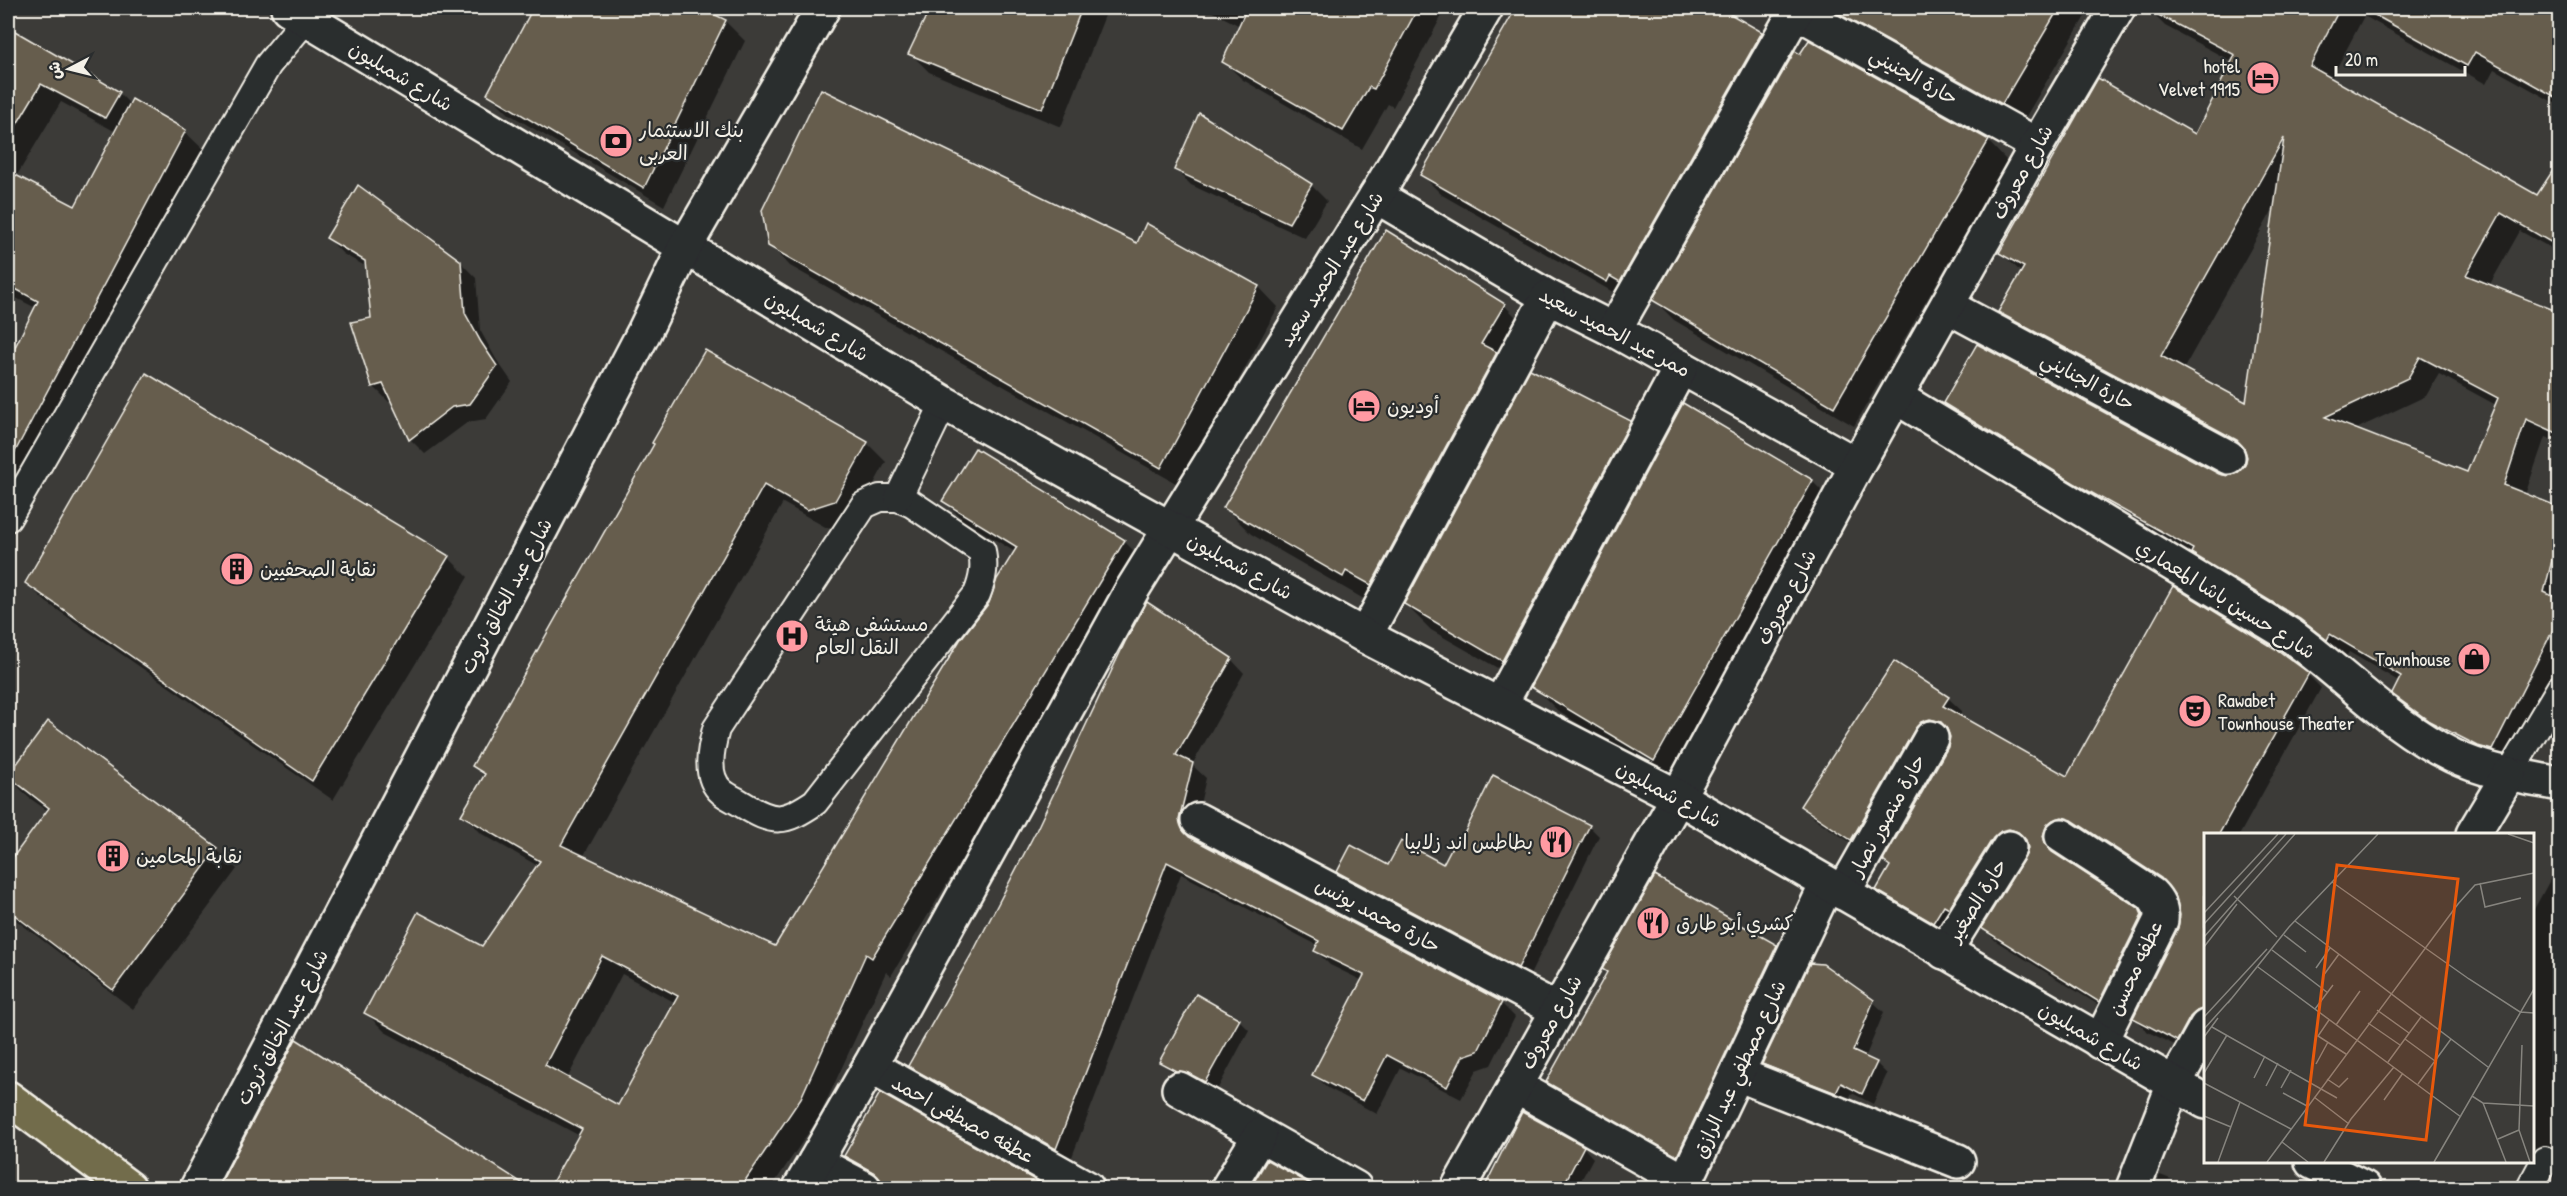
<svg xmlns="http://www.w3.org/2000/svg" width="2567" height="1196" font-family="'Patrick Hand','Playpen Sans Arabic',sans-serif">
<style>
.shadow{fill:#0007;fill-rule:evenodd}
.building{fill:#665d4e;stroke:#f4f1e8;stroke-width:1.5;fill-rule:evenodd}
.lines{fill:none;stroke-linecap:round;stroke-linejoin:round}
.service-casing{stroke:#f4f1e8;stroke-width:30}
.minor-casing{stroke:#f4f1e8;stroke-width:38}
.tertiary-casing{stroke:#f4f1e8;stroke-width:38}
.primary-casing{stroke:#f4f1e8;stroke-width:38}
.service{stroke:#2a2d2e;stroke-width:26}
.minor{stroke:#2a2d2e;stroke-width:33}
.tertiary{stroke:#2a2d2e;stroke-width:33}
.primary{stroke:#726c4b;stroke-width:33}
.labels{text-anchor:middle;stroke-width:4.5;stroke-linejoin:round;paint-order:stroke}
.poi-label{font-size:20px;fill:#f4f1e8;stroke:#2a2d2e;text-anchor:start}
.street-label{font-size:20px;fill:#f4f1e8;stroke:#2a2d2e}
.inset-road{fill:none;stroke:#86847e;stroke-width:1.5}
.view{fill:#e8590c;fill-opacity:0.15;stroke:#e8590c;stroke-width:3}
.inset-edge{fill:none;stroke:#f4f1e8;stroke-width:3}
</style>
<rect width="100%" height="100%" fill="#3c3b38"/>
<filter id="ink" filterUnits="userSpaceOnUse"><feTurbulence type="fractalNoise" baseFrequency=".0167" numOctaves="2"/><feDisplacementMap in="SourceGraphic" scale="12" xChannelSelector="R" yChannelSelector="G"/><feConvolveMatrix kernelMatrix="1 2 1 2 8 2 1 2 1" color-interpolation-filters="sRGB"/></filter>
<g filter="url(#ink)">
<g class="shadow">
<polygon points="535,8 698,8 725,21 745,41 664,206 509,114 489,94"/>
<polygon points="932,8 1108,8 1061,127 929,72 910,53"/>
<polygon points="1205,8 1446,8 1393,107 1388,104 1362,149 1243,80 1224,62 1240,26"/>
<polygon points="1517,8 1717,8 1762,33 1781,53 1627,300 1442,195 1422,175"/>
<polygon points="1830,8 2090,8 2022,123 1849,27"/>
<path d="M2147,8H2560V106L2494,69L2486,84L2364,16L2331,79L2537,197L2560,164V253L2520,231L2489,286L2560,313V443L2545,437L2525,495L2560,509V711L2511,768L2440,733L2413,712L2394,693L2400,682L2349,652L2346,657L2320,637L2211,572L2200,560L2094,501L1963,422L1945,403L2228,477L2238,475L2246,466L2247,453L2018,330L2000,312L2022,273L2001,253L2195,136L2233,62L2165,26ZM2276,204L2247,405L2183,370ZM2439,374L2496,405L2468,474L2354,430L2426,396Z"/>
<path d="M8,29L119,93L131,105L133,101L185,132L205,151L8,513V364L36,308L8,294ZM61,102L116,132L76,208L16,177Z"/>
<polygon points="1200,116 1311,185 1327,201 1305,238 1191,185 1176,170"/>
<polygon points="1988,141 2007,161 1854,426 1674,320 1654,300"/>
<polygon points="1147,226 1259,287 1278,307 1181,486 790,266 770,245 1138,245"/>
<polygon points="328,238 460,262 476,278 480,330 496,359 512,382 486,419 468,422 425,454 410,439 392,401 389,402 373,386 372,319 367,267 343,254"/>
<polygon points="1504,305 1530,331 1369,602 1251,534 1225,508"/>
<polygon points="1630,422 1656,448 1529,686 1431,630 1405,604"/>
<path d="M867,443L886,462L854,520L827,528L783,503L583,857L775,948L990,604L1015,552L963,520L944,501L1124,541L1143,560L891,976L886,972L819,1117L771,1188H551L580,1136L385,1032L366,1013L482,948L538,866L482,834L463,815L485,777L474,766L656,444ZM622,974L676,1003L619,1107L567,1079Z"/>
<polygon points="1812,481 1838,507 1680,785 1559,712 1533,686"/>
<polygon points="448,557 468,577 333,800 46,602 26,583"/>
<polygon points="1231,659 1244,673 1192,765 1206,778 1193,835 1194,841 1501,1003 1515,1017 1491,1065 1477,1070 1461,1099 1401,1068 1377,1114 1328,1088 1314,1075 1363,981 1330,965 1316,951 1319,946 1181,874 1070,1162 924,1080 910,1066"/>
<polygon points="2308,675 2321,688 2240,834 2206,834 2206,1030 2191,1053 2148,1032 2135,1018 2179,929 2181,917 2179,902 2173,889 2087,833 2056,850 2058,858 2138,910 2152,924 2113,1014 1996,941 1983,928 2027,858 2028,843 2023,842 1947,935 1891,903 1878,889 1891,867 1949,747 1950,733 1945,732 1865,852 1815,819 1802,806 1948,698 1962,711 1958,716 2067,778"/>
<polygon points="2560,720 2560,733 2555,728"/>
<polygon points="48,723 217,850 237,869 133,1009 8,914 8,867 48,811 28,797 9,777"/>
<polygon points="1589,826 1599,836 1529,977 1349,882 1339,872 1389,867 1444,866 1459,848"/>
<polygon points="2551,878 2560,883 2560,1164 2532,1150 2532,913"/>
<polygon points="1777,946 1787,956 1688,1165 1558,1092 1548,1082"/>
<polygon points="1873,1002 1884,1012 1865,1058 1876,1063 1887,1074 1873,1104 1852,1093 1847,1102 1775,1074 1764,1063"/>
<polygon points="1239,1020 1249,1030 1216,1092 1172,1072 1161,1061"/>
<polygon points="296,1041 527,1188 224,1188 221,1186"/>
<polygon points="1523,1114 1583,1147 1593,1158 1577,1188 1485,1188"/>
<polygon points="846,1156 1042,1186 1044,1188 884,1188 883,1183 862,1172"/>
<polygon points="1267,1162 1315,1188 1253,1188"/>
<polygon points="2160,1175 2195,1188 2155,1188"/>
</g>
<g class="building">
<polygon points="533,8 701,8 726,20 644,188 487,94"/>
<polygon points="930,8 1082,8 1042,109 908,54"/>
<polygon points="1247,8 1418,8 1374,89 1369,87 1343,131 1222,62"/>
<polygon points="1516,8 1720,8 1762,32 1620,282 1610,276 1607,282 1420,175"/>
<polygon points="1828,8 2059,8 2002,104"/>
<path d="M2145,8H2340L2310,66L2537,195L2559,161V247L2501,213L2466,275L2559,312V434L2526,419L2504,485L2559,507V533L2544,592L2559,599V618L2492,750L2478,746L2429,721L2392,694L2401,676L2330,634L2327,640L2300,619L2191,553L2193,549L2074,483L1943,403L1977,344L2219,474L2228,476L2237,473L2245,465L2247,457L2244,448L2237,440L1998,312L2024,267L1999,253L2098,78L2195,134L2235,55ZM2284,138L2246,402L2161,356ZM2420,357L2498,398L2467,472L2325,417L2408,378Z"/>
<polygon points="2362,8 2559,8 2559,99 2475,52 2467,66"/>
<polygon points="8,27 120,92 105,118 41,84 8,139"/>
<polygon points="1809,40 1989,140 1834,407 1652,300 1795,51 1800,54"/>
<polygon points="821,89 1137,243 1146,223 1259,286 1161,468 768,246 762,210"/>
<polygon points="132,99 186,130 8,465 8,361 38,301 8,285 8,171 75,206"/>
<polygon points="1199,113 1312,184 1289,223 1174,170"/>
<polygon points="358,185 461,261 465,313 481,342 497,366 470,404 452,407 409,440 383,384 372,387 351,322 371,318 365,261 326,238"/>
<polygon points="1386,230 1505,304 1481,344 1497,352 1371,585 1346,571 1343,577 1223,508"/>
<path d="M705,350L868,442L835,501L807,510L764,485L561,845L775,946L960,640L989,603L997,579L1017,547L942,501L975,448L1125,540L872,958L866,954L801,1098L740,1188H549L582,1129L364,1013L418,912L482,946L540,861L461,815L485,774L472,766L654,444L652,443ZM602,956L678,996L618,1105L545,1065Z"/>
<polygon points="1530,369 1631,421 1502,661 1404,604"/>
<polygon points="146,373 449,556 312,781 25,583"/>
<polygon points="1683,403 1813,480 1654,761 1531,687"/>
<polygon points="2173,586 2279,651 2309,673 2219,834 2205,834 2205,1008 2197,1011 2190,1017 2177,1041 2133,1018 2178,928 2180,915 2176,897 2161,878 2072,820 2062,817 2053,820 2047,825 2043,836 2046,845 2052,852 2139,908 2142,915 2099,1002 1981,928 2025,857 2028,848 2026,840 2018,832 2009,829 2001,831 1993,838 1949,908 1944,905 1933,923 1876,890 1890,866 1883,861 1948,747 1950,737 1947,729 1941,722 1930,719 1921,722 1915,729 1851,840 1800,806 1894,661 1949,697 1943,706 2067,776"/>
<polygon points="1147,602 1232,658 1176,755 1193,763 1179,820 1183,830 1189,837 1502,1002 1478,1051 1463,1056 1447,1087 1387,1055 1363,1101 1312,1075 1364,975 1314,951 1319,941 1167,862 1056,1149 908,1066 975,948 1036,831 1125,642"/>
<polygon points="48,721 218,848 113,990 8,910 8,864 49,808 8,776"/>
<polygon points="1493,775 1590,825 1518,968 1337,872 1351,845 1388,865 1401,841 1443,864 1454,843 1458,846"/>
<polygon points="1655,876 1777,945 1677,1156 1546,1082 1607,972 1602,969"/>
<polygon points="1810,963 1823,964 1874,1000 1853,1051 1877,1062 1862,1094 1841,1083 1836,1093 1762,1064"/>
<polygon points="1196,994 1240,1019 1205,1082 1188,1073 1176,1071 1159,1062"/>
<polygon points="296,1039 351,1074 530,1188 223,1188 219,1186"/>
<polygon points="880,1093 1042,1184 1041,1188 883,1188 880,1179 873,1172 844,1156"/>
<polygon points="1522,1112 1584,1146 1562,1188 1484,1188"/>
<polygon points="1267,1160 1318,1188 1250,1188"/>
</g>
<g class="lines">
<g class="service-casing">
<g id="service">
<path d="M880,498H898L912,504L982,551C985,567 983,579 977,594L815,802C784,823 774,824 742,804C736,800 728,797 722,792C704,777 711,748 716,729L864,505Z"/>
<polyline points="898,498 944,403"/>
<polyline points="8,518 268,65 306,19"/>
<polyline points="2509,774 2560,688"/>
<polyline points="2530,1188 2545,1160"/>
</g>
</g>
<g class="minor-casing">
<g id="minor">
<polyline points="1790,8 2037,145"/>
<polyline points="1376,196 1548,297 1614,330 1857,465"/>
<polyline points="1947,306 2228,457"/>
<polyline points="1614,330 1796,11"/>
<path d="M1896,397L2290,635C2345,675 2391,726 2453,756C2486,772 2524,777 2560,784"/>
<polyline points="1365,636 1548,297"/>
<polyline points="1500,705 1681,367"/>
<polyline points="1198,820 1558,1010"/>
<polyline points="2473,834 2509,774"/>
<path d="M2062,836L2151,894C2158,901 2162,909 2161,920L2100,1042"/>
<polyline points="1843,893 1931,738"/>
<polyline points="1944,952 2009,848"/>
<polyline points="870,1066 1087,1188"/>
<polyline points="1737,1074 1958,1161"/>
<polyline points="1515,1086 1675,1176 1683,1177 1690,1172 1827,884"/>
<polyline points="1179,1089 1355,1188"/>
<polyline points="815,1162 864,1188"/>
<polyline points="800,1188 870,1066 1132,590 1376,196 1486,8"/>
<polyline points="1228,1188 1260,1135"/>
<polyline points="1458,1188 1678,797 1857,465 2037,145 2118,8"/>
<polyline points="2133,1188 2174,1084 2206,1027"/>
</g>
</g>
<g class="tertiary-casing">
<g id="tertiary">
<polyline points="288,8 944,403 1365,636 1678,797 2206,1102"/>
<polyline points="2312,1162 2364,1188"/>
<polyline points="197,1188 644,332 685,247 823,8"/>
</g>
</g>
<g class="primary-casing">
<polyline id="primary" points="8,1098 129,1188"/>
</g>
<use href="#service" class="service"/>
<use href="#minor" class="minor"/>
<use href="#tertiary" class="tertiary"/>
<use href="#primary" class="primary"/>
</g>
</g>
<defs>
<g id="hotel-disc" transform="scale(1.725)"><circle r="9.5" fill="#ff9aa2" stroke="#2a2d2e"/><path d="M-6-4.5h1.5V1H6V5H4.5V3h-9V5H-6ZM-4 0a1.8 1.8 0 1 1 3.6 0ZM.5 0V-2.5h3Q6-2.5 6 0Z" fill="#111"/></g>
<g id="bank-disc" transform="scale(1.725)"><circle r="9.5" fill="#ff9aa2" stroke="#2a2d2e"/><path d="M-6-4H6V4H-6ZM0-2.3a2.3 2.3 0 1 0 0 4.6a2.3 2.3 0 1 0 0-4.6Z" fill="#111"/></g>
<g id="building-disc" transform="scale(1.725)"><circle r="9.5" fill="#ff9aa2" stroke="#2a2d2e"/><path d="M-4-6H4V6H1V3H-1V6H-4ZM-2.5-4.3h1.7v1.8h-1.7ZM.8-4.3h1.7v1.8H.8ZM-2.5-1h1.7V.8h-1.7ZM.8-1h1.7V.8H.8Z" fill="#111"/></g>
<g id="hospital-disc" transform="scale(1.725)"><circle r="9.5" fill="#ff9aa2" stroke="#2a2d2e"/><path d="M-5-5h3v3.5h4V-5h3V5h-3V1.5h-4V5h-3Z" fill="#111"/></g>
<g id="shop-disc" transform="scale(1.725)"><circle r="9.5" fill="#ff9aa2" stroke="#2a2d2e"/><path d="M-5-2.5h2.3a2.7 3.5 0 0 1 5.4 0H5L5.5 6h-11ZM-1.5-2.5h3a1.5 2.3 0 0 0-3 0Z" fill="#111"/></g>
<g id="theatre-disc" transform="scale(1.725)"><circle r="9.5" fill="#ff9aa2" stroke="#2a2d2e"/><path d="M-5-5.5Q0-4 5-5.5V0Q5 5 0 6Q-5 5-5 0ZM-3.3-2.5H-1v1.5H-3.3ZM1-2.5H3.3v1.5H1ZM-2.8 1Q0 5.5 2.8 1Z" fill="#111"/></g>
<g id="restaurant-disc" transform="scale(1.725)"><circle r="9.5" fill="#ff9aa2" stroke="#2a2d2e"/><path d="M-5-6h1v4h1v-4h1v4h1v-4h1v5L-1.5 .5V6h-2V.5L-5-1ZM5-6V6H3V1.5H1.5Q1.5-4 5-6Z" fill="#111"/></g>
</defs>
<g fill-rule="evenodd">
<use href="#hotel-disc" x="2263" y="78"/>
<use href="#bank-disc" x="616" y="141"/>
<use href="#hotel-disc" x="1364" y="406"/>
<use href="#building-disc" x="237" y="569"/>
<use href="#hospital-disc" x="792" y="636"/>
<use href="#shop-disc" x="2474" y="659"/>
<use href="#theatre-disc" x="2195" y="711"/>
<use href="#restaurant-disc" x="1556" y="842"/>
<use href="#building-disc" x="113" y="856"/>
<use href="#restaurant-disc" x="1653" y="923"/>
</g>
<g class="labels">
<g class="poi-label">
<text x="2240" y="73" text-anchor="end">hotel<tspan x="2240" dy="23">Velvet 1915</tspan></text>
<text x="639" y="137">بنك الاستثمار<tspan x="639" dy="23">العربى</tspan></text>
<text x="1387" y="413">أوديون</text>
<text x="260" y="576">نقابة الصحفيين</text>
<text x="815" y="631">مستشفى هيئة<tspan x="815" dy="23">النقل العام</tspan></text>
<text x="2451" y="666" text-anchor="end">Townhouse</text>
<text x="2218" y="707">Rawabet<tspan x="2218" dy="23">Townhouse Theater</tspan></text>
<text x="1533" y="849" text-anchor="end">بطاطس اند زلابيا</text>
<text x="136" y="863">نقابة المحامين</text>
<text x="1676" y="930">كشري أبو طارق</text>
</g>
<g class="street-label">
<text transform="translate(401 76) rotate(31)" y="7">شارع شمبليون</text>
<text transform="translate(1914 76) rotate(29)" y="7">حارة الجنيني</text>
<text transform="translate(2022 172) rotate(-61)" y="7">شارع معروف</text>
<text transform="translate(1331 269) rotate(-58)" y="7">شارع عبد الحميد سعيد</text>
<text transform="translate(817 326) rotate(31)" y="7">شارع شمبليون</text>
<text transform="translate(1615 332) rotate(28)" y="7">ممر عبد الحميد سعيد</text>
<text transform="translate(2088 381) rotate(28)" y="7">حارة الجنايني</text>
<text transform="translate(1240 566) rotate(29)" y="7">شارع شمبليون</text>
<text transform="translate(506 596) rotate(-62)" y="7">شارع عبد الخالق ثروت</text>
<text transform="translate(1786 597) rotate(-62)" y="7">شارع معروف</text>
<text transform="translate(2226 599) rotate(32)" y="7">شارع حسين باشا المعماري</text>
<text transform="translate(1669 794) rotate(29)" y="7">شارع شمبليون</text>
<text transform="translate(1887 815) rotate(-61)" y="7">حارة منصور نصار</text>
<text transform="translate(1977 900) rotate(-58)" y="7">حارة الصغير</text>
<text transform="translate(1378 915) rotate(28)" y="7">حارة محمد يونس</text>
<text transform="translate(2135 968) rotate(-65)" y="7">عطفه محسن</text>
<text transform="translate(1551 1022) rotate(-61)" y="7">شارع معروف</text>
<text transform="translate(282 1027) rotate(-62)" y="7">شارع عبد الخالق ثروت</text>
<text transform="translate(2091 1036) rotate(30)" y="7">شارع شمبليون</text>
<text transform="translate(1739 1069) rotate(-65)" y="7">شارع مصطفي عبد الرازق</text>
<text transform="translate(963 1119) rotate(29)" y="7">عطفه مصطفى احمد</text>
</g>
</g>
<g transform="translate(2204 833)">
<rect width="330" height="330" fill="#3c3b38"/>
<path class="inset-road" d="M304,1L330,10M128,49L265,146L316,179L330,180M276,50L281,74L317,65M30,63L73,104M0,80L74,1M91,88L284,234M0,91L82,1M80,102L102,119M0,104L91,1M0,114L33,71M68,117L124,160M54,134L257,284M112,135L126,115M119,143L135,121M24,170L85,94L174,1M111,176L129,152M173,177L205,200M0,184L63,116M125,187L114,203L142,221M164,190L196,212M132,192L156,158M8,194L133,265M0,196L27,166M0,204L14,185M201,206L231,228M318,212L315,297L326,329M184,229L217,184M112,231L124,209M0,240L23,202M50,245L61,223M123,246L135,254L144,245M0,250L87,296M214,251L247,206M62,253L74,230M77,255L87,237M79,260L103,273M268,263L279,270L302,329M110,264L145,291M180,267L199,240M279,270L330,273M0,283L27,294M294,306L315,297M78,309L104,329M14,329L36,269M63,329L254,71L271,52L330,40M120,329L147,286L190,234M230,329L330,156"/>
<path class="view" d="M133,32L254,46L222,307L101,292Z"/>
<rect width="330" height="330" class="inset-edge"/>
</g>
<rect width="2567" height="1196" fill="none" stroke="#2a2d2e" stroke-width="30"/>
<rect x="15" y="15" width="2537" height="1166" fill="none" stroke="#f4f1e8" stroke-width="2" filter="url(#ink)"/>
<g transform="translate(69 69) rotate(263)" stroke="#2a2d2e" stroke-width="4.5" paint-order="stroke">
<path d="M0-4.5L10 22L0 15L-10 22Z" fill="#f4f1e8"/>
<text y="-9" font-size="16" font-weight="bold" text-anchor="middle" fill="#f4f1e8">ش</text>
</g>
<path d="M2336 66v9h129v-9" fill="none" stroke="#f4f1e8" stroke-width="3"/>
<text x="2345" y="66" font-size="18" fill="#f4f1e8" stroke="#2a2d2e" stroke-width="4.5" paint-order="stroke">20 m</text>
</svg>
